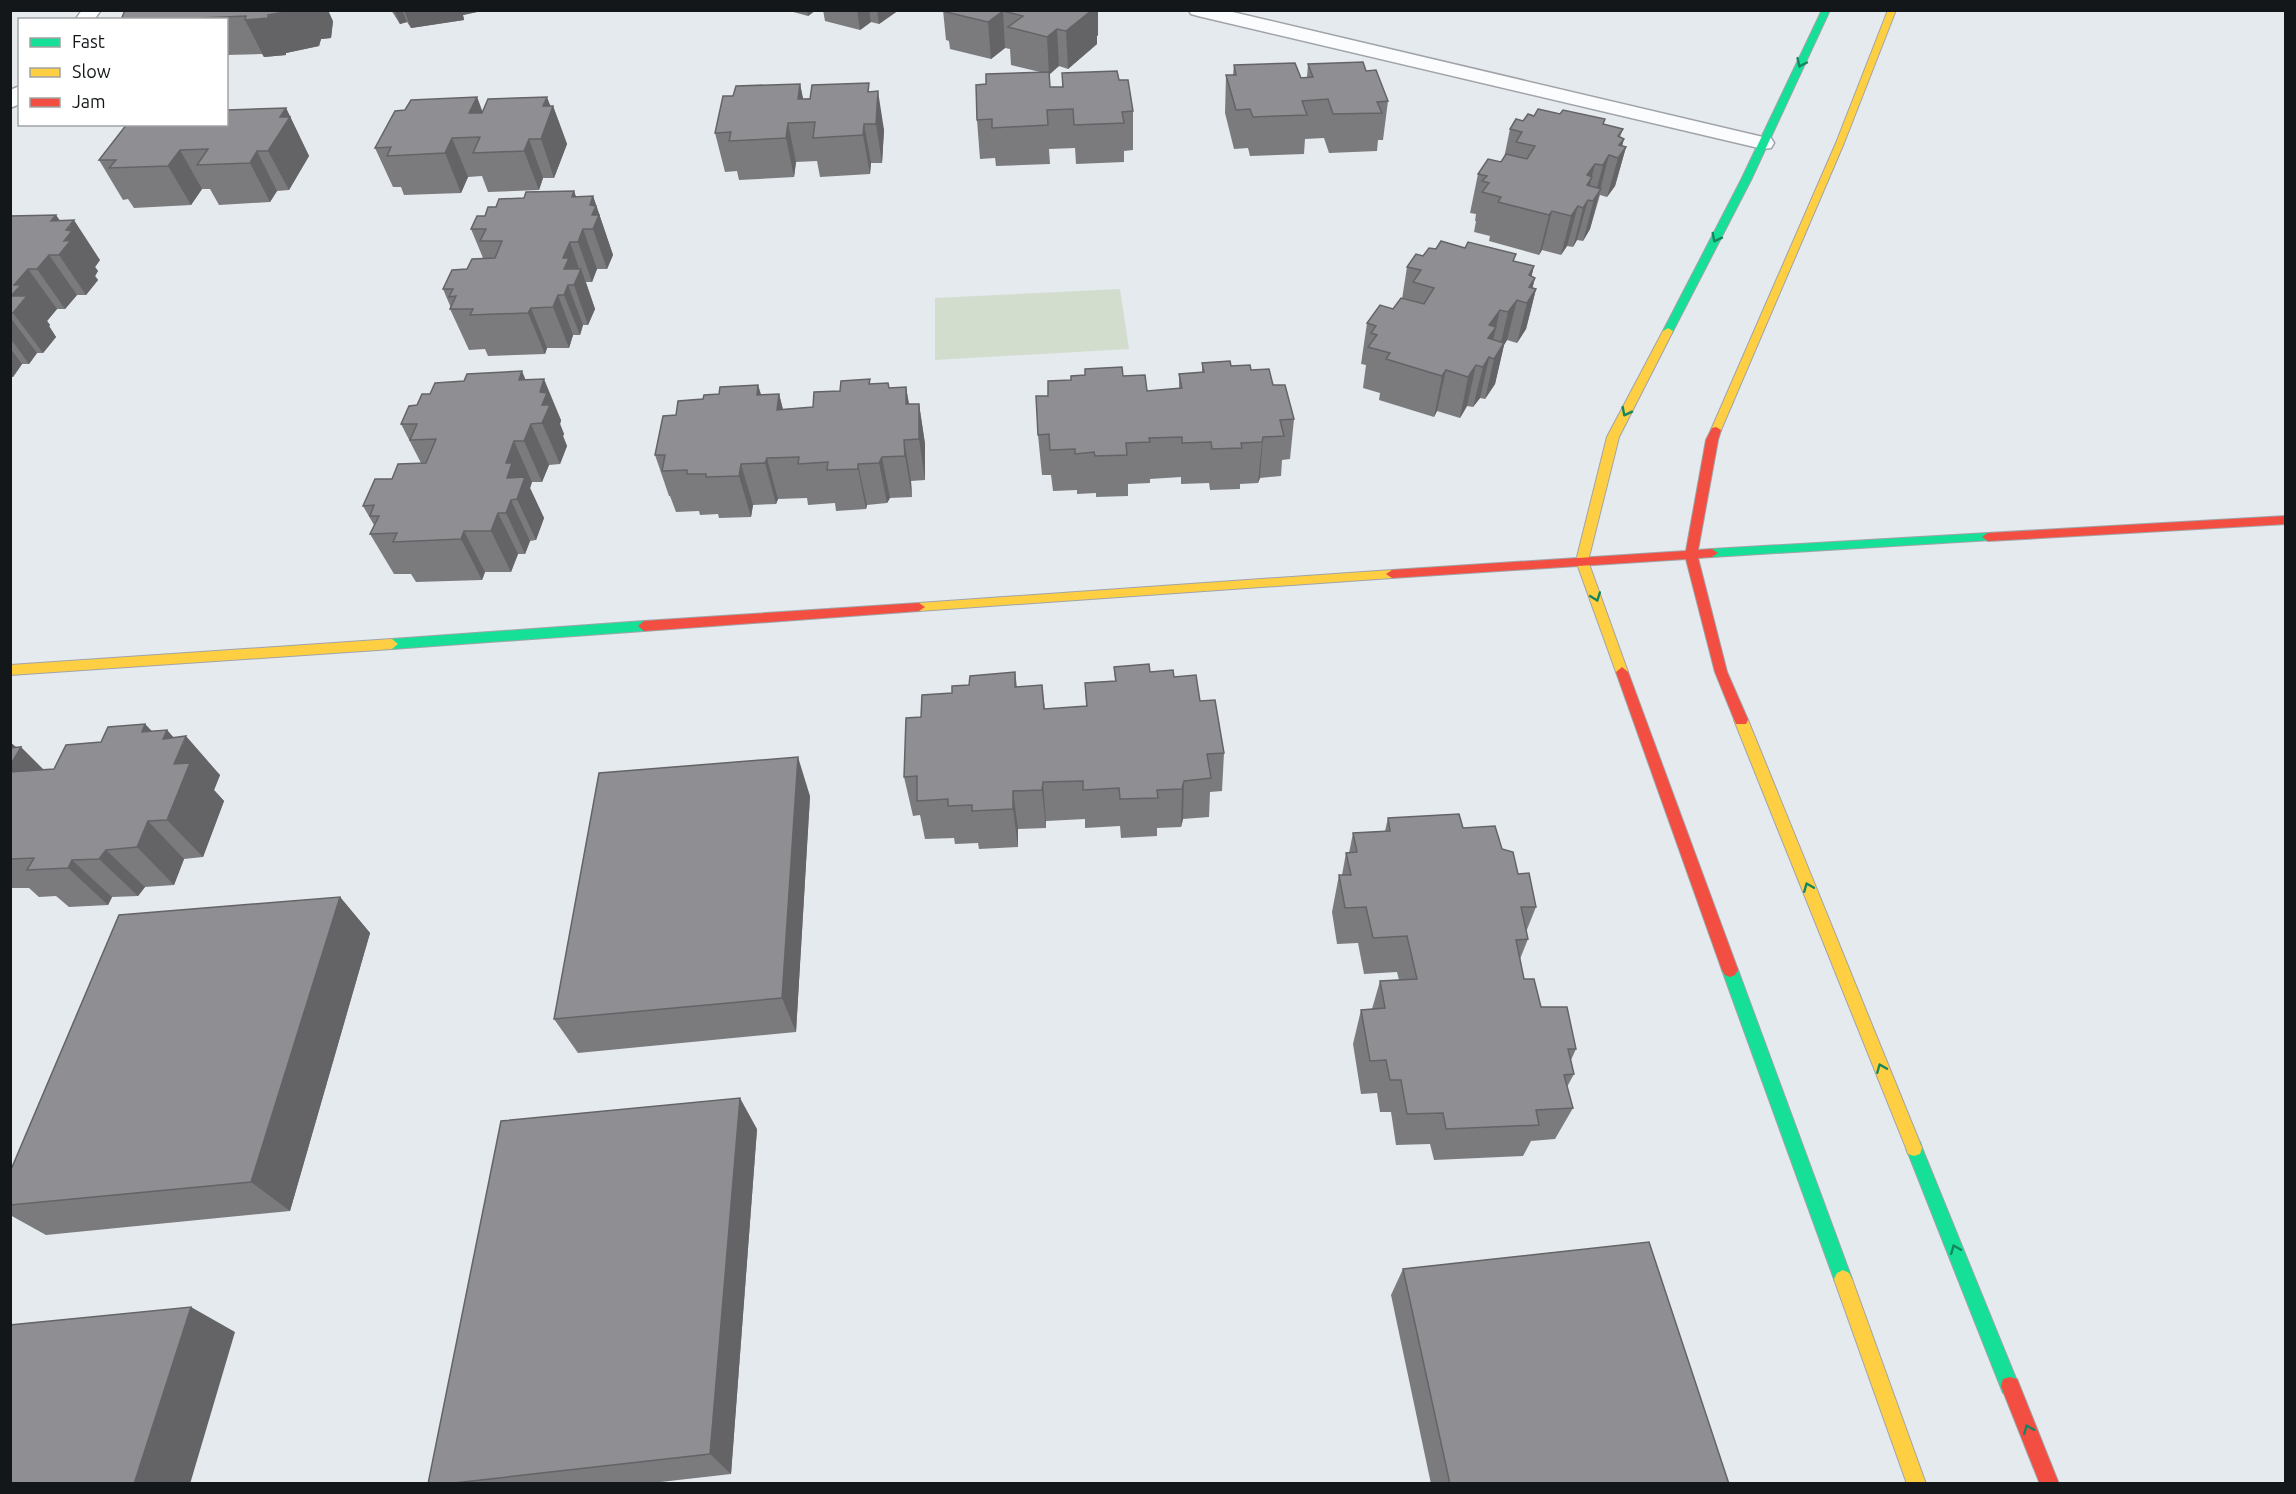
<svg xmlns="http://www.w3.org/2000/svg" width="2296" height="1494" font-family="Ubuntu,sans-serif">
<style>
.green{fill:#d2ddce}
.lines{fill:none;stroke-linecap:round;stroke-linejoin:round}
.street-casing{stroke:#a0a4a8;stroke-width:3}
.fast-casing{stroke:#a0a4a8;stroke-width:2}
.slow-casing{stroke:#a0a4a8;stroke-width:2}
.jam-casing{stroke:#a0a4a8;stroke-width:2}
.street{fill:#fbfcfd;fill-rule:evenodd}
.fast{fill:#16e098;fill-rule:evenodd}
.slow{fill:#ffcf43;fill-rule:evenodd}
.jam{fill:#f24e42;fill-rule:evenodd}
.wall{fill:#7b7b7e}
.shaded-wall{fill:#646467}
.building{fill:#8f8f93;stroke:#646467;stroke-width:1.5}
.oneway{stroke:#15865f}
</style>
<rect width="100%" height="100%" fill="#e5eaef"/>
<polygon class="green" points="1120,289 1129,349 935,360 935,298"/>
<g class="lines">
<g class="street-casing">
<g id="street">
<polygon points="82,10 101,10 94,20 75,20"/>
<polygon points="1189,10 1224,10 1763,137 1771,138 1774,143 1771,148 1763,149 1198,16 1191,14"/>
<polygon points="20,86 20,104 10,108 10,90"/>
</g>
</g>
<g class="fast-casing">
<g id="fast">
<polygon points="1822,10 1830,10 1751,180 1673,331 1672,333 1664,333 1663,331 1741,180"/>
<polygon points="1988,533 1992,534 1994,537 1992,540 1712,557 1706,553 1712,549"/>
<polygon points="644,621 650,626 644,631 392,649 386,644 392,639"/>
<polygon points="1730,963 1735,965 1738,970 1852,1279 1849,1285 1843,1288 1837,1285 1834,1279 1722,970 1725,965"/>
<polygon points="1914,1140 1920,1142 1922,1148 2019,1386 2017,1393 2010,1395 2003,1393 1906,1148 1908,1142"/>
</g>
</g>
<g class="slow-casing">
<g id="slow">
<polygon points="1888,10 1896,10 1844,143 1721,430 1720,432 1712,432 1711,430 1836,143"/>
<polygon points="1668,328 1673,331 1619,437 1588,561 1628,672 1622,677 1616,672 1576,561 1607,437 1663,331"/>
<polygon points="1392,570 1398,574 1392,578 919,611 913,607 919,603"/>
<polygon points="392,639 398,644 392,649 10,675 10,665"/>
<polygon points="1741,715 1748,720 1922,1148 1920,1154 1914,1156 1908,1154 1906,1148 1734,720"/>
<polygon points="1843,1270 1849,1273 1852,1279 1926,1484 1907,1484 1834,1279 1837,1273"/>
</g>
</g>
<g class="jam-casing">
<g id="jam">
<polygon points="1716,427 1721,430 1718,440 1698,550 1712,549 1718,553 1712,557 1698,558 1727,672 1748,720 1746,724 1736,724 1715,672 1686,559 1392,578 1386,574 1392,570 1686,551 1706,440 1712,428"/>
<polygon points="2286,516 2286,524 1988,541 1982,537 1988,533"/>
<polygon points="919,603 925,607 919,611 644,631 638,626 644,621"/>
<polygon points="1622,667 1628,672 1738,970 1735,975 1730,977 1725,975 1722,970 1616,672"/>
<polygon points="2010,1377 2017,1379 2059,1484 2040,1484 2001,1386 2003,1379"/>
</g>
</g>
<use href="#street" class="street"/>
<use href="#fast" class="fast"/>
<use href="#slow" class="slow"/>
<use href="#jam" class="jam"/>
</g>
<g class="wall">
<polygon points="125,10 333,21 331,38 321,39 319,46 286,53 286,55 264,57 262,54 226,55 226,20 121,20"/>
<polygon points="391,10 477,10 477,12 463,15 464,20 411,28 407,22 400,24"/>
<polygon points="786,10 816,10 808,16"/>
<polygon points="823,10 899,10 879,24 871,22 860,30 825,21"/>
<polygon points="943,10 1098,10 1098,35 1097,36 1097,44 1068,69 1059,66 1049,74 1050,87 1062,87 1062,73 1119,80 1133,111 1133,150 1124,151 1124,162 1076,164 1075,148 1049,149 1050,164 996,166 995,158 980,159 977,120 986,84 1040,72 1011,65 1010,49 1005,48 991,59 950,49 949,41 946,40"/>
<polygon points="1308,64 1366,71 1388,101 1383,140 1378,140 1377,151 1329,153 1324,138 1305,139 1304,154 1250,156 1248,148 1234,149 1225,113 1226,75 1233,75 1234,65 1301,78 1307,77"/>
<polygon points="800,84 803,99 871,92 884,130 882,163 871,163 870,174 820,177 817,161 796,162 794,177 739,180 737,171 725,172 715,133 733,96"/>
<polygon points="477,97 483,113 553,106 567,144 554,178 543,178 539,190 488,192 482,176 468,177 461,193 404,195 401,187 393,187 375,148 405,110"/>
<polygon points="286,108 309,156 289,190 277,191 270,202 219,205 210,189 202,189 191,205 134,208 128,199 123,200 99,160"/>
<polygon points="1604,125 1623,129 1620,137 1624,139 1622,146 1626,147 1615,186 1607,197 1600,195 1590,229 1583,241 1577,240 1573,247 1567,246 1561,255 1542,250 1539,255 1489,241 1490,236 1474,232 1476,221 1475,221 1476,214 1470,213 1478,174 1501,162 1504,158 1510,129"/>
<polygon points="574,191 576,197 593,196 613,255 607,269 597,269 592,282 586,282 595,309 588,325 583,325 580,335 573,335 569,348 547,348 545,354 488,356 485,349 469,350 450,309 451,308 443,289 467,269 483,258 471,229 496,207 524,198"/>
<polygon points="10,216 61,221 100,260 95,267 98,271 95,276 98,280 86,295 77,295 65,309 57,309 47,321 50,325 49,326 56,337 43,353 37,353 29,364 22,364 13,377 10,377"/>
<polygon points="1423,256 1515,261 1534,266 1531,277 1535,278 1532,288 1536,289 1526,329 1517,343 1507,340 1504,345 1495,384 1485,399 1480,398 1473,407 1467,406 1460,418 1437,411 1434,417 1379,400 1380,393 1363,388 1366,365 1361,364 1367,323 1393,309 1402,299 1407,267"/>
<polygon points="1202,363 1251,370 1273,385 1294,419 1290,459 1282,460 1281,476 1260,478 1258,483 1240,484 1240,489 1210,490 1209,483 1181,484 1181,477 1150,479 1150,483 1128,484 1128,496 1096,497 1096,493 1077,494 1077,490 1053,491 1051,475 1042,475 1038,435 1048,396 1123,376 1147,391 1179,388 1179,374 1202,373"/>
<polygon points="526,380 561,420 560,424 564,434 563,436 567,446 560,464 549,465 542,482 532,482 530,488 544,518 536,540 530,541 525,554 518,554 511,572 485,572 482,580 416,582 411,574 394,574 370,534 374,525 363,506 392,479 421,463 401,424 430,394"/>
<polygon points="871,384 889,388 906,387 909,404 919,404 925,444 925,480 911,481 912,497 890,498 887,503 867,505 866,509 836,511 835,503 808,505 807,498 778,499 776,504 753,505 751,517 719,518 718,514 700,515 699,511 676,512 670,496 669,496 655,455 703,399 719,394 758,385 761,394 779,394 783,409 813,407 840,391"/>
<polygon points="1114,667 1150,672 1174,677 1200,701 1224,753 1222,791 1210,792 1209,817 1183,819 1181,827 1157,828 1157,836 1121,838 1120,826 1085,828 1085,819 1046,821 1046,828 1018,829 1018,847 979,849 978,843 955,844 954,838 925,839 920,815 913,816 904,777 952,693 969,685 1015,672 1017,687 1042,685 1045,709 1086,706 1085,683 1115,681"/>
<polygon points="145,724 152,731 167,730 173,737 220,775 214,790 224,801 203,857 184,859 174,885 145,887 138,896 112,897 108,905 69,907 56,896 39,897 29,888 10,888 10,742 44,770 54,769 101,742"/>
<polygon points="810,796 796,1032 578,1053 554,1019"/>
<polygon points="1388,818 1463,828 1502,849 1536,907 1526,932 1528,939 1520,959 1524,979 1541,1007 1576,1049 1571,1060 1574,1074 1567,1087 1573,1108 1555,1139 1531,1141 1523,1156 1434,1160 1430,1144 1396,1145 1391,1112 1380,1112 1377,1093 1361,1094 1353,1044 1361,1010 1372,1009 1380,981 1399,980 1397,972 1364,974 1358,943 1337,944 1332,912 1339,875 1342,875 1346,853 1349,853 1353,833 1385,831"/>
<polygon points="340,897 370,933 290,1211 46,1235 10,1215 10,1172"/>
<polygon points="757,1129 731,1474 643,1484 428,1484"/>
<polygon points="1403,1269 1729,1484 1431,1484 1391,1295"/>
</g>
<g class="shaded-wall">
<polygon points="296,10 328,10 333,21 331,38 321,39 319,46 286,53 286,55 264,57 245,20"/>
<polygon points="394,10 402,10 407,22 400,24"/>
<polygon points="404,10 477,10 477,12 463,15 464,20 411,28"/>
<polygon points="807,10 816,10 808,16"/>
<polygon points="857,10 869,10 871,22 860,30"/>
<polygon points="877,10 899,10 879,24"/>
<polygon points="1089,10 1098,10 1098,35 1097,36 1097,44 1068,69 1066,31"/>
<polygon points="1003,11 1005,48 991,59 988,22"/>
<polygon points="1057,29 1059,66 1049,75 1047,37"/>
<polygon points="800,84 808,122 798,99"/>
<polygon points="878,91 884,130 882,163 876,124"/>
<polygon points="477,97 491,136 469,113"/>
<polygon points="547,97 552,110 553,106 567,144 554,178 541,139 543,106"/>
<polygon points="286,108 309,156 289,190 268,151 280,117"/>
<polygon points="788,123 796,162 794,177 786,138"/>
<polygon points="864,124 871,163 870,174 863,135"/>
<polygon points="452,138 468,177 461,193 445,153"/>
<polygon points="529,139 543,178 539,190 524,151"/>
<polygon points="1624,139 1619,156 1626,147 1615,186 1607,197 1618,158 1619,145"/>
<polygon points="180,150 202,189 191,205 168,166"/>
<polygon points="257,151 277,191 270,202 250,163"/>
<polygon points="1609,155 1590,229 1583,241 1603,165"/>
<polygon points="1595,164 1585,205 1588,200 1577,240 1573,247 1583,208 1587,175"/>
<polygon points="574,191 587,229 583,229 597,269 592,282 578,242 572,197"/>
<polygon points="593,196 613,255 607,269 593,229 590,205"/>
<polygon points="1578,206 1567,246 1561,255 1571,216"/>
<polygon points="1552,211 1542,250 1539,255 1549,215"/>
<polygon points="56,215 67,230 74,220 100,260 95,267 98,271 95,276 98,280 86,295 59,255 51,221"/>
<polygon points="570,242 580,271 581,269 595,309 588,325 574,285 564,269 563,258"/>
<polygon points="49,255 77,295 65,309 37,269"/>
<polygon points="1534,266 1529,287 1535,278 1530,298 1536,289 1526,329 1517,343 1527,303 1529,275"/>
<polygon points="28,269 57,309 47,321 50,325 49,326 56,337 43,353 13,313 11,296 14,285"/>
<polygon points="568,285 583,325 580,335 564,295"/>
<polygon points="558,295 573,335 569,348 553,307"/>
<polygon points="1517,300 1507,340 1504,345 1495,384 1485,399 1494,359 1499,351 1508,312"/>
<polygon points="531,308 547,348 545,354 528,313"/>
<polygon points="1500,310 1480,398 1473,407 1483,367 1489,325"/>
<polygon points="10,317 37,353 29,364 10,338"/>
<polygon points="10,348 22,364 13,377 10,374"/>
<polygon points="1476,365 1467,406 1460,418 1468,377"/>
<polygon points="1446,370 1437,411 1434,417 1442,376"/>
<polygon points="522,371 539,412 519,380"/>
<polygon points="544,379 561,420 560,424 564,434 563,436 567,446 560,464 542,423 542,405 540,392"/>
<polygon points="758,385 769,426 757,395"/>
<polygon points="906,387 913,428 906,404"/>
<polygon points="779,394 789,434 777,410"/>
<polygon points="919,404 925,444 925,480 919,439"/>
<polygon points="531,424 549,465 542,482 524,441"/>
<polygon points="1263,437 1260,478 1258,483 1262,442"/>
<polygon points="904,440 911,481 912,497 905,456"/>
<polygon points="514,441 532,482 530,488 544,518 536,540 507,478 506,463"/>
<polygon points="882,457 890,498 887,503 879,463"/>
<polygon points="767,458 778,499 776,504 765,463"/>
<polygon points="741,464 753,505 751,517 739,476"/>
<polygon points="858,464 867,505 866,509 858,469"/>
<polygon points="511,500 530,541 525,554 506,513"/>
<polygon points="498,513 518,554 511,572 491,531"/>
<polygon points="464,531 485,572 482,580 461,539"/>
<polygon points="145,724 176,759 163,739 167,730 182,747 186,736 220,775 214,790 224,801 203,857 167,820 142,732"/>
<polygon points="10,742 19,750 21,747 60,786 10,776"/>
<polygon points="798,757 810,796 796,1032 782,998"/>
<polygon points="1184,781 1183,819 1181,827 1182,789"/>
<polygon points="1043,782 1046,821 1046,828 1042,790"/>
<polygon points="1013,791 1018,829 1018,847 1013,809"/>
<polygon points="148,821 184,859 174,885 137,847"/>
<polygon points="106,850 145,887 138,896 99,859"/>
<polygon points="72,860 112,897 108,905 68,868"/>
<polygon points="340,897 370,933 290,1211 251,1182"/>
<polygon points="740,1098 757,1129 731,1474 710,1454"/>
<polygon points="191,1307 235,1332 190,1484 134,1484"/>
</g>
<g class="building">
<polygon points="125,10 296,10 268,15 268,18 245,20 246,16 202,18 202,20 121,20"/>
<polygon points="948,10 1092,10 1066,31 1057,29 1047,37 1008,27 1023,16 1003,11 988,22 946,12"/>
<polygon points="1363,62 1366,71 1376,70 1388,101 1377,102 1382,113 1333,114 1328,99 1302,101 1307,115 1253,117 1250,109 1236,110 1226,75 1236,75 1234,65 1295,63 1301,78 1313,77 1308,64"/>
<polygon points="1117,71 1119,80 1128,80 1133,111 1122,112 1124,123 1074,125 1073,109 1047,110 1048,125 992,128 992,119 977,120 976,85 986,84 986,74 1049,72 1050,87 1063,87 1062,73"/>
<polygon points="869,83 868,92 878,91 876,124 864,124 863,135 813,138 815,122 788,123 786,138 729,141 731,132 715,133 723,96 733,96 736,86 800,84 798,99 810,99 812,85"/>
<polygon points="477,97 469,113 482,113 488,99 547,97 543,106 553,106 541,139 529,139 524,151 473,153 480,137 452,138 445,153 387,156 391,147 375,148 395,111 405,110 411,100"/>
<polygon points="286,108 280,117 290,117 268,151 257,151 250,163 197,165 208,149 180,150 168,166 109,168 116,160 99,160 127,124 226,124 227,110"/>
<polygon points="1538,109 1560,114 1563,110 1605,119 1603,124 1623,129 1618,136 1624,139 1619,145 1626,147 1618,158 1609,155 1603,165 1595,164 1587,175 1592,177 1587,185 1601,189 1593,201 1588,200 1583,208 1578,206 1571,216 1552,211 1549,215 1498,202 1501,197 1482,192 1489,183 1482,181 1487,176 1478,174 1488,159 1501,162 1506,154 1527,159 1535,146 1516,142 1522,132 1510,129 1516,119 1523,121 1528,114 1534,116"/>
<polygon points="574,191 572,197 593,196 590,205 596,206 592,215 599,215 593,229 583,229 578,242 570,242 563,258 569,258 564,269 581,269 574,285 568,285 564,295 558,295 553,307 531,308 528,313 470,315 473,309 450,309 456,296 449,297 453,289 443,289 452,270 467,269 472,259 495,258 502,241 480,241 486,229 471,229 477,216 485,216 488,207 496,207 499,199 524,198 526,192"/>
<polygon points="56,215 51,221 74,220 66,230 72,231 64,241 71,240 59,255 49,255 37,269 28,269 14,285 21,285 11,296 27,296 13,313 10,313 10,216"/>
<polygon points="1441,241 1465,248 1468,242 1516,254 1513,261 1534,266 1529,275 1535,278 1529,287 1536,289 1527,303 1517,300 1508,312 1500,310 1489,325 1496,327 1488,338 1504,343 1494,359 1489,357 1483,367 1476,365 1468,377 1446,370 1442,376 1386,359 1390,353 1368,347 1377,335 1371,333 1376,326 1367,323 1380,305 1393,309 1401,298 1424,304 1434,288 1413,282 1421,270 1407,267 1416,254 1423,256 1429,248 1436,249"/>
<polygon points="1230,361 1231,366 1250,365 1251,370 1269,369 1273,385 1285,385 1294,419 1280,420 1284,436 1263,437 1262,442 1241,443 1242,448 1212,449 1211,442 1182,443 1182,437 1149,438 1150,442 1126,443 1127,455 1095,456 1094,452 1075,454 1075,449 1050,450 1049,434 1038,435 1036,396 1048,396 1048,381 1071,380 1071,376 1085,375 1085,369 1122,367 1123,376 1145,375 1147,391 1182,388 1179,374 1204,372 1202,363"/>
<polygon points="522,371 519,380 544,379 540,392 547,393 542,405 550,405 542,423 531,424 524,441 514,441 506,463 512,463 507,478 525,477 517,499 511,500 506,513 498,513 491,531 464,531 461,539 393,542 397,533 370,534 379,516 370,516 374,505 363,506 375,479 392,479 398,464 426,463 436,439 410,440 417,424 401,424 409,406 417,405 422,394 430,394 435,383 464,381 467,374"/>
<polygon points="870,379 869,384 888,383 889,388 906,387 906,404 919,404 919,439 904,440 905,456 882,457 879,463 858,464 858,469 827,470 828,462 798,464 799,457 767,458 765,463 741,464 739,476 706,477 706,474 687,474 687,470 662,471 665,455 655,455 663,416 676,415 678,401 703,399 704,395 719,394 720,387 758,385 757,395 779,394 777,410 813,407 814,392 840,391 841,381"/>
<polygon points="1149,664 1150,672 1173,670 1174,677 1196,675 1200,701 1215,700 1224,753 1207,754 1211,778 1184,781 1182,789 1157,790 1158,798 1120,799 1119,788 1083,790 1083,781 1043,782 1042,790 1013,791 1013,809 972,811 972,805 948,806 948,799 917,801 917,776 904,777 906,718 921,717 922,695 952,693 952,686 969,685 970,676 1015,672 1015,687 1042,685 1044,709 1087,706 1085,683 1116,681 1114,667"/>
<polygon points="145,724 142,732 167,730 163,739 186,736 174,764 190,763 167,820 148,821 137,847 106,850 99,859 72,860 68,868 27,870 34,858 10,859 10,772 54,769 66,745 101,742 108,727"/>
<polygon points="21,747 10,766 10,748"/>
<polygon points="798,757 782,998 554,1019 599,773"/>
<polygon points="1459,814 1463,828 1495,826 1502,849 1513,852 1518,874 1529,873 1536,907 1521,907 1528,939 1516,940 1524,979 1534,979 1541,1007 1567,1007 1576,1049 1568,1049 1574,1074 1564,1075 1573,1108 1536,1110 1539,1125 1446,1129 1443,1113 1407,1114 1401,1080 1390,1080 1386,1060 1370,1061 1361,1010 1385,1008 1380,981 1417,979 1407,936 1373,938 1366,907 1345,908 1339,875 1351,875 1346,853 1357,852 1353,833 1390,831 1388,818"/>
<polygon points="340,897 251,1182 10,1205 10,1172 119,915"/>
<polygon points="740,1098 710,1454 445,1484 428,1484 501,1121"/>
<polygon points="1649,1242 1729,1484 1450,1484 1403,1269"/>
<polygon points="191,1307 134,1484 10,1484 10,1325"/>
</g>
<defs><path id="oneway-chevron" d="M-2-3.5L2.5 0L-2 3.5" fill="none" stroke-width="1.6" stroke-linecap="round" stroke-linejoin="round" transform="scale(1.5)"/></defs>
<g class="oneway">
<use href="#oneway-chevron" transform="translate(1801 63) rotate(115)"/>
<use href="#oneway-chevron" transform="translate(1716 238) rotate(117)"/>
<use href="#oneway-chevron" transform="translate(1626 412) rotate(117)"/>
<use href="#oneway-chevron" transform="translate(1596 597) rotate(70)"/>
<use href="#oneway-chevron" transform="translate(1808 887) rotate(-112)"/>
<use href="#oneway-chevron" transform="translate(1881 1068) rotate(-112)"/>
<use href="#oneway-chevron" transform="translate(1955 1249) rotate(-112)"/>
<use href="#oneway-chevron" transform="translate(2028 1429) rotate(-112)"/>
</g>
<rect width="2296" height="1494" fill="none" stroke="#131719" stroke-width="24"/>
<rect x="18" y="18" width="210" height="108" fill="#ffffff" stroke="#a1a2a3" stroke-width="1.5"/>
<rect x="30" y="38" width="30" height="9" fill="#16e098" stroke="#a1a2a3" stroke-width="1.5"/>
<text x="72" y="48" font-size="18" fill="#131719">Fast</text>
<rect x="30" y="68" width="30" height="9" fill="#ffcf43" stroke="#a1a2a3" stroke-width="1.5"/>
<text x="72" y="78" font-size="18" fill="#131719">Slow</text>
<rect x="30" y="98" width="30" height="9" fill="#f24e42" stroke="#a1a2a3" stroke-width="1.5"/>
<text x="72" y="108" font-size="18" fill="#131719">Jam</text>
</svg>
